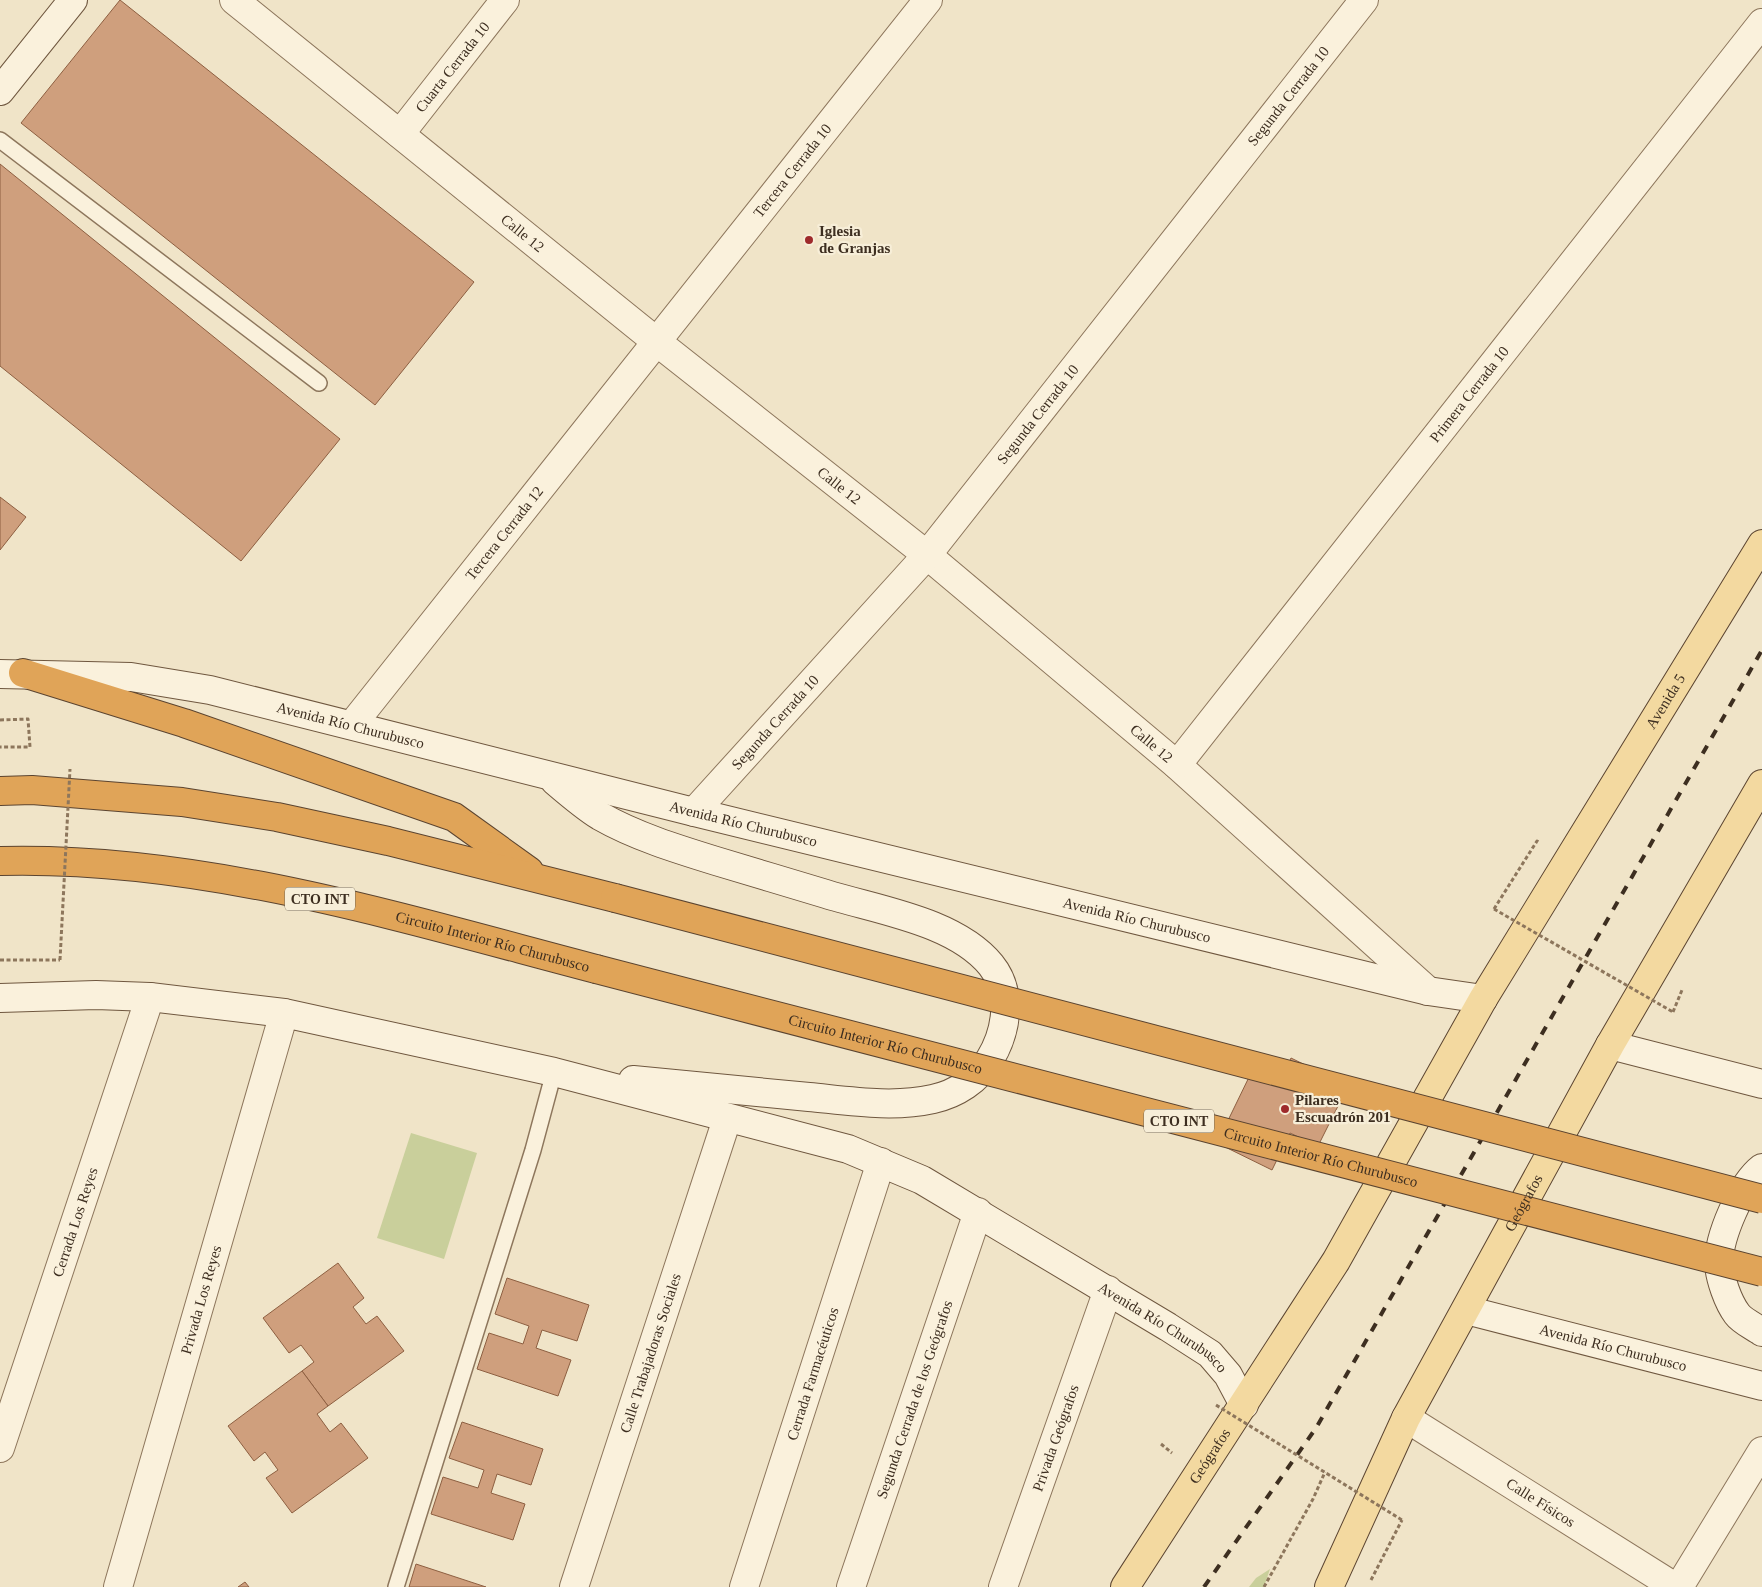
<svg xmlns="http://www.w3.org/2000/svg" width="1762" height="1587" font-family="'Times New Roman',serif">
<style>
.green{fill:#c9cf9b}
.building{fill:#cf9f7d;stroke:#8d5f41}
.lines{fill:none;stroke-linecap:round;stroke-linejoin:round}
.lane-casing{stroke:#8d765c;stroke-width:18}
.street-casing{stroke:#8d765c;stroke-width:30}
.secondary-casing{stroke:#6f573f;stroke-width:30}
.primary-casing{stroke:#5b4430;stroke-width:30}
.highway-casing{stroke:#5b4430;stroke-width:30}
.path{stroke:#8d765c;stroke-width:3;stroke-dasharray:4 2.5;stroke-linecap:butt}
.lane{stroke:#faf1dc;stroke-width:15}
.street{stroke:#faf1dc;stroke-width:28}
.secondary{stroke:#faf1dc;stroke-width:28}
.primary{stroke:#f3d9a0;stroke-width:28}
.highway{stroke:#e0a458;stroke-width:28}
.rail{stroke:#3d2e20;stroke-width:4;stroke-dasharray:9 9;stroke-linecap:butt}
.highway-bridge-casing{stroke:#5b4430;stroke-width:30;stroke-linecap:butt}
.path-bridge{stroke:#8d765c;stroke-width:3;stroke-dasharray:4 2.5;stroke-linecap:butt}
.highway-bridge{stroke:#e0a458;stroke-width:28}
.poi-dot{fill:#9e2a2b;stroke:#f7eed8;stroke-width:2}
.labels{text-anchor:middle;stroke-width:4.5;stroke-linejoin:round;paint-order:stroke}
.shield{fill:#f7eed8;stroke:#756857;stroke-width:1}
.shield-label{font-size:14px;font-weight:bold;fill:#3d2e20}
.street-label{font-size:15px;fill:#3d2e20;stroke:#f7eed8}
.poi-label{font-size:15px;font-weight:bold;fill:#3d2e20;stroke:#f7eed8;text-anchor:start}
</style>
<rect width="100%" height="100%" fill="#f0e4c8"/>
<g class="green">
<polygon points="411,1133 477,1153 444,1259 377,1238"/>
<polygon points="1270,1569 1264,1587 1249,1587 1256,1578"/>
</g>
<g class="building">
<polygon points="120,0 474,282 375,405 21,123"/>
<polygon points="0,164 340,439 241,561 0,366"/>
<polygon points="0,497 26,517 0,550"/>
<polygon points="1291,1058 1348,1086 1318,1146 1290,1133 1272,1170 1217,1143 1252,1071 1279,1084"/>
<polygon points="338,1263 364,1298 353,1307 366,1324 377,1316 404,1351 328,1406 302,1371 314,1362 301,1345 289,1353 263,1318"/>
<polygon points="507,1278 589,1305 577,1341 542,1330 536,1348 571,1360 558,1396 477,1369 489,1333 523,1344 529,1326 495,1314"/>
<polygon points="302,1371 328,1406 317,1414 330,1432 341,1423 368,1458 292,1513 266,1478 278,1470 265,1452 254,1461 228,1426"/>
<polygon points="462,1422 543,1449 531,1485 497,1474 491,1493 525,1504 513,1540 431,1514 443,1477 478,1488 484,1470 449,1458"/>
<polygon points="416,1564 486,1587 409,1587"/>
<polygon points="245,1582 249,1587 238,1587"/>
</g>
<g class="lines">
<g class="lane-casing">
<g id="lane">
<polyline points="0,140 319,383"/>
<polyline points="396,1587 533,1150 554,1072"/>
</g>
</g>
<g class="street-casing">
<g id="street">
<path id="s1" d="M234,0L657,342L927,555L1177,765L1428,991"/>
<path id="s2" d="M400,134L505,0"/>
<path id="s3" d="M352,725L928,0"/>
<path id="s4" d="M1177,765L1762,23"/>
<path id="s5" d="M694,812L927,555L1364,0"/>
<path id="s6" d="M1406,1418L1675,1587"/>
<path id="s7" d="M0,1448L150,997"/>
<path id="s8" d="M118,1587L284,1013"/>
<path id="s9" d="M574,1587L727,1119"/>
<path id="s10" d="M744,1587L881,1162"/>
<path id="s11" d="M851,1587L978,1212"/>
<path id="s12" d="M1003,1587L1108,1290"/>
<polyline points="1679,1587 1762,1451"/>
</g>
</g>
<g class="secondary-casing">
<g id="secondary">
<polyline points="0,91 73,0"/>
<path id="s13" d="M0,674L131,677L210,690L694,812L1428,991L1483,999"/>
<path d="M555,781C569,793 584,806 600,816C635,836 677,849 716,861C753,872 789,883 826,894C877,910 955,921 991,965C1013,992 1007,1031 990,1059C978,1080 956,1094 933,1099C893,1108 850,1101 809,1097C751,1091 692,1086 633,1080"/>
<path id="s14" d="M0,998L96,995L150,997L284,1013L554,1072L848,1149L922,1180L1168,1327L1210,1354L1228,1375L1244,1405"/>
<polyline points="1610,1045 1762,1084"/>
<path d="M1762,1168C1741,1184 1718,1238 1719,1264C1720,1279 1728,1302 1737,1314C1742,1321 1755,1327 1762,1332"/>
<path id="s15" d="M1466,1310L1762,1386"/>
</g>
</g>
<g class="primary-casing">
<g id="primary">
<path id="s16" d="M1125,1587L1336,1261L1483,999L1762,544"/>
<path id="s17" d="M1329,1587L1406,1418L1610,1045L1762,784"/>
</g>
</g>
<g class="highway-casing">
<g id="highway">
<polyline points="23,673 184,723 454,817 529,871"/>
<polyline points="0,791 32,790 182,802 277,817 388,841 615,898"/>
<path id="s18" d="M0,861C203,856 401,918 596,969"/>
</g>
</g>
<g class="path">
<polyline points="0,720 28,719 30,747 0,747"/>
<polyline points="1494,909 1537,841 1540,843"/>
<polyline points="0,960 60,960"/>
<polyline points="1673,1012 1682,990"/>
<polyline points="1161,1444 1172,1453"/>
<polyline points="1371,1580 1402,1520"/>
<polyline points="1264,1587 1313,1499 1325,1472"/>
</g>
<use href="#lane" class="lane"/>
<use href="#street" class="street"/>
<use href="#secondary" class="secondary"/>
<use href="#primary" class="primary"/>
<use href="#highway" class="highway"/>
<polyline class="rail" points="1204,1587 1316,1428 1762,650"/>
<g class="highway-bridge-casing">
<g id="highway-bridge">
<polyline points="615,898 1762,1199"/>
<path id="s19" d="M596,969L1762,1272"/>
</g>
</g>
<g class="path-bridge">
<polyline points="1494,909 1673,1012"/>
<polyline points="60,960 70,769"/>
<polyline points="1216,1405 1402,1520"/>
</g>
<use href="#highway-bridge" class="highway-bridge"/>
</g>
<g class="poi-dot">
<circle cx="809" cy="240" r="5"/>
<circle cx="1285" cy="1109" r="5"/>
</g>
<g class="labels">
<g class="shield">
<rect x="285" y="887.5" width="70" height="23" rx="4"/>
<rect x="1144" y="1109.5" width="70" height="23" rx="4"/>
</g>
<g class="shield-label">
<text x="320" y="904">CTO INT</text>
<text x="1179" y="1126">CTO INT</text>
</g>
<g class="street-label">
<text dy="5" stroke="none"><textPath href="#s2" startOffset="85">Cuarta Cerrada 10</textPath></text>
<text dy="5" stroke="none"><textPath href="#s5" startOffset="931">Segunda Cerrada 10</textPath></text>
<text dy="5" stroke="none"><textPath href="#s3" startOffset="708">Tercera Cerrada 10</textPath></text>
<text dy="5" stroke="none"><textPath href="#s1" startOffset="371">Calle 12</textPath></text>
<text dy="5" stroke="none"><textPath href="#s4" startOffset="472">Primera Cerrada 10</textPath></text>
<text dy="5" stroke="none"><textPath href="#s5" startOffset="526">Segunda Cerrada 10</textPath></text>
<text dy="5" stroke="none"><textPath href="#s1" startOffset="776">Calle 12</textPath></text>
<text dy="5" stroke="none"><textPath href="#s3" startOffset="245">Tercera Cerrada 12</textPath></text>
<text dy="5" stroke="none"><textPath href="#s16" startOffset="1038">Avenida 5</textPath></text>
<text dy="5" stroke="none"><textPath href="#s5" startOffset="121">Segunda Cerrada 10</textPath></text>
<text dy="5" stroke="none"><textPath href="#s13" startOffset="356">Avenida Río Churubusco</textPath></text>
<text dy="5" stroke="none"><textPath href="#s1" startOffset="1181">Calle 12</textPath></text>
<text dy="5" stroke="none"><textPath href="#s13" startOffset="761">Avenida Río Churubusco</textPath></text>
<text dy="5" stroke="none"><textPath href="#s13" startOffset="1166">Avenida Río Churubusco</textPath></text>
<text dy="5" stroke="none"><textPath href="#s18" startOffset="501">Circuito Interior Río Churubusco</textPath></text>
<text dy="5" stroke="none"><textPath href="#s19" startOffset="299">Circuito Interior Río Churubusco</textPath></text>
<text dy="5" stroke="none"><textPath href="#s19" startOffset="749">Circuito Interior Río Churubusco</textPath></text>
<text dy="5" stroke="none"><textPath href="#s17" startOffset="431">Geógrafos</textPath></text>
<text dy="5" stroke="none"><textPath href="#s7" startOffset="238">Cerrada Los Reyes</textPath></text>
<text dy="5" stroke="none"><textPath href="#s8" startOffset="299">Privada Los Reyes</textPath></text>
<text dy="5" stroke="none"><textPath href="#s14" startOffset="1228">Avenida Río Churubusco</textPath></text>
<text dy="5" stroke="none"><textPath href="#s15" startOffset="152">Avenida Río Churubusco</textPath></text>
<text dy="5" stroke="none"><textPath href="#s9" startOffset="246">Calle Trabajadoras Sociales</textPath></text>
<text dy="5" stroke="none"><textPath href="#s10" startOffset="224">Cerrada Farmacéuticos</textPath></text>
<text dy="5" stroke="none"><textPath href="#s11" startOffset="198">Segunda Cerrada de los Geógrafos</textPath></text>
<text dy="5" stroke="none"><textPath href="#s12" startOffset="158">Privada Geógrafos</textPath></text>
<text dy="5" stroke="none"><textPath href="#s16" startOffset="156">Geógrafos</textPath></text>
<text dy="5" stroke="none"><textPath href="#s6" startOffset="159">Calle Físicos</textPath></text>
</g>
<g class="poi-label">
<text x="819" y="236">Iglesia<tspan x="819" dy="17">de Granjas</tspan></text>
<text x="1295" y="1105">Pilares<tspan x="1295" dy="17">Escuadrón 201</tspan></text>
</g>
</g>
</svg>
